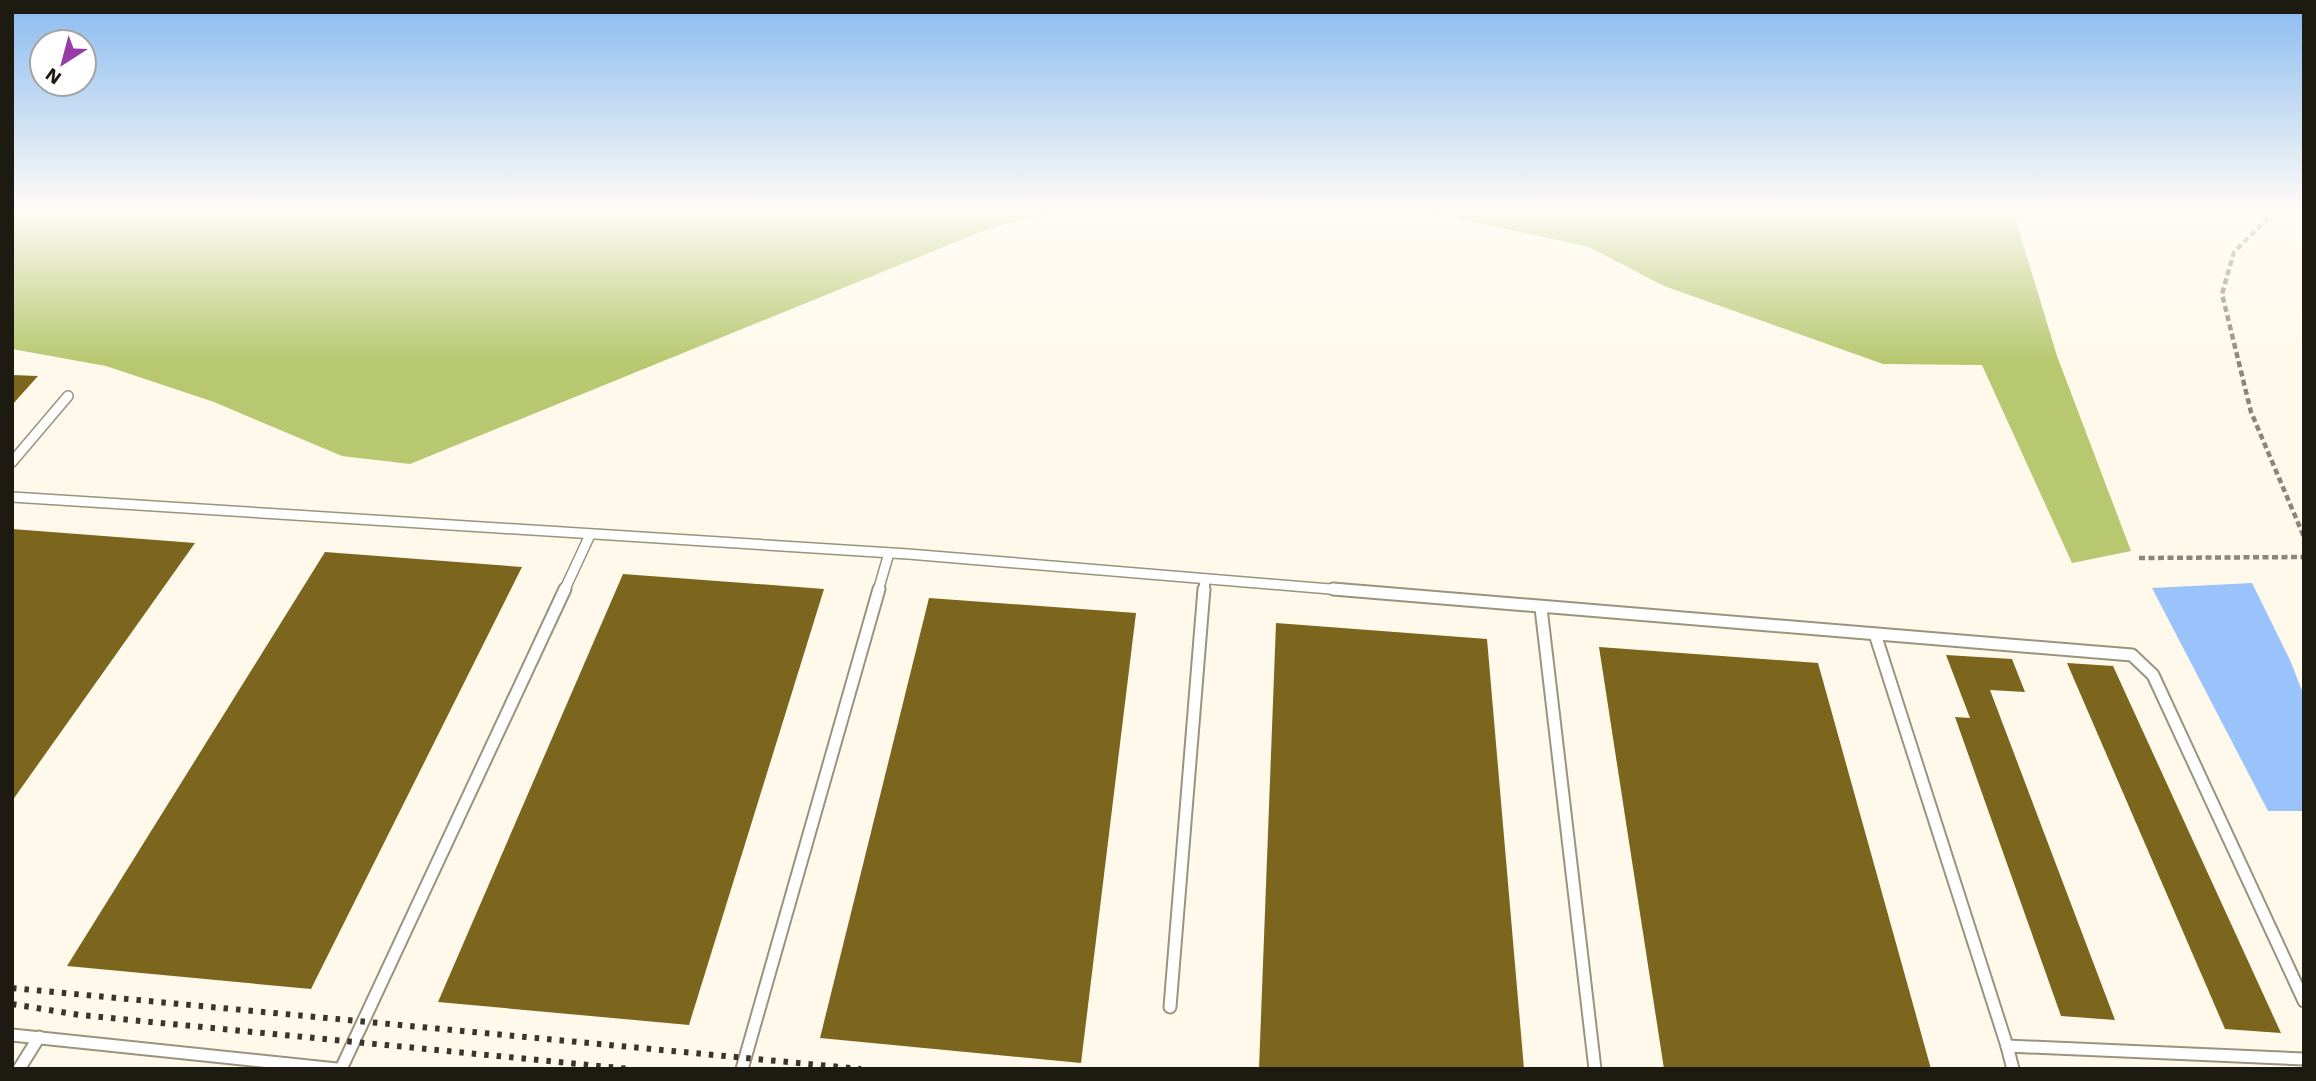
<svg xmlns="http://www.w3.org/2000/svg" width="2316" height="1081" font-family="'Work Sans',sans-serif">
<style>
.forest{fill:#b7c870}
.water{fill:#9ac2fb}
.building{fill:#7c651d}
.lines{fill:none;stroke-linecap:round;stroke-linejoin:round}
.service-far1-casing{stroke:#9a937d;stroke-width:12}
.service-casing{stroke:#9a937d;stroke-width:15}
.path{stroke:#8a867b;stroke-width:4.5;stroke-dasharray:6 3.5;stroke-linecap:butt}
.service-far1{stroke:#fff;stroke-width:9}
.service{stroke:#fff;stroke-width:11}
.rail{stroke:#39352c;stroke-width:6;stroke-dasharray:4.5 8;stroke-linecap:butt}
</style>
<rect width="100%" height="100%" fill="#fef9ea"/>
<g class="forest">
<polygon points="12,211 1056,211 988,229 410,464 342,456 214,402 106,366 12,349"/>
<polygon points="1423,211 2013,211 2057,356 2131,551 2072,563 1982,365 1883,364 1664,286 1589,247"/>
</g>
<polygon class="water" points="2252,583 2290,660 2304,696 2304,811 2268,811 2152,588"/>
<g class="building">
<polygon points="12,375 38,376 12,405"/>
<polygon points="12,529 195,543 12,801"/>
<polygon points="325,552 522,567 311,989 67,966"/>
<polygon points="623,574 824,589 689,1025 438,1002"/>
<polygon points="929,598 1136,613 1081,1063 820,1038"/>
<polygon points="1276,623 1487,639 1524,1069 1259,1069"/>
<polygon points="1599,647 1818,663 1931,1069 1664,1069"/>
<polygon points="1946,655 2012,659 2025,692 1990,690 2115,1020 2061,1016 1955,717 1970,718"/>
<polygon points="2067,663 2113,666 2281,1033 2225,1029"/>
</g>
<g class="lines">
<g class="service-far1-casing">
<g id="service-far1">
<polyline points="12,462 68,396"/>
<polyline points="12,497 908,554 1354,591"/>
<polyline points="564,591 590,535"/>
<polyline points="878,591 889,553"/>
<polyline points="1204,591 1205,579"/>
</g>
</g>
<g class="service-casing">
<g id="service">
<polyline points="1333,589 2132,655 2153,675 2304,1001"/>
<polyline points="1541,608 1595,1069"/>
<polyline points="1875,634 2007,1046 2304,1059"/>
<polyline points="1170,1007 1204,589"/>
<polyline points="12,1035 337,1069"/>
<polyline points="2007,1046 2013,1069"/>
<polyline points="19,1069 39,1037"/>
<polyline points="341,1069 565,589"/>
<polyline points="742,1069 879,589"/>
</g>
</g>
<g class="path">
<polyline points="2275,211 2234,252 2222,294 2251,412 2304,537"/>
<polyline points="2139,558 2304,557"/>
</g>
<use href="#service-far1" class="service-far1"/>
<use href="#service" class="service"/>
<g class="rail">
<polyline points="12,988 861,1069"/>
<polyline points="12,1004 80,1015 630,1069"/>
</g>
</g>
<linearGradient id="sky" x2="0" y2="1"><stop stop-color="#89baf0"/><stop offset="0.58" stop-color="#fffcf6"/><stop offset="1" stop-color="#fffcf6" stop-opacity="0"/></linearGradient>
<rect width="2316" height="362" fill="url(#sky)"/>
<rect width="2316" height="1081" fill="none" stroke="#1d1a11" stroke-width="28"/>
<g transform="translate(63 63) rotate(216)"><circle r="33" fill="#ffffff" stroke="#a5a3a0" stroke-width="2"/>
<path d="M0-5L12 26L0 18L-12 26Z" fill="#973ca6"/>
<text y="-10" font-size="19" font-weight="bold" text-anchor="middle" fill="#1d1a11">N</text>
</g>
</svg>
